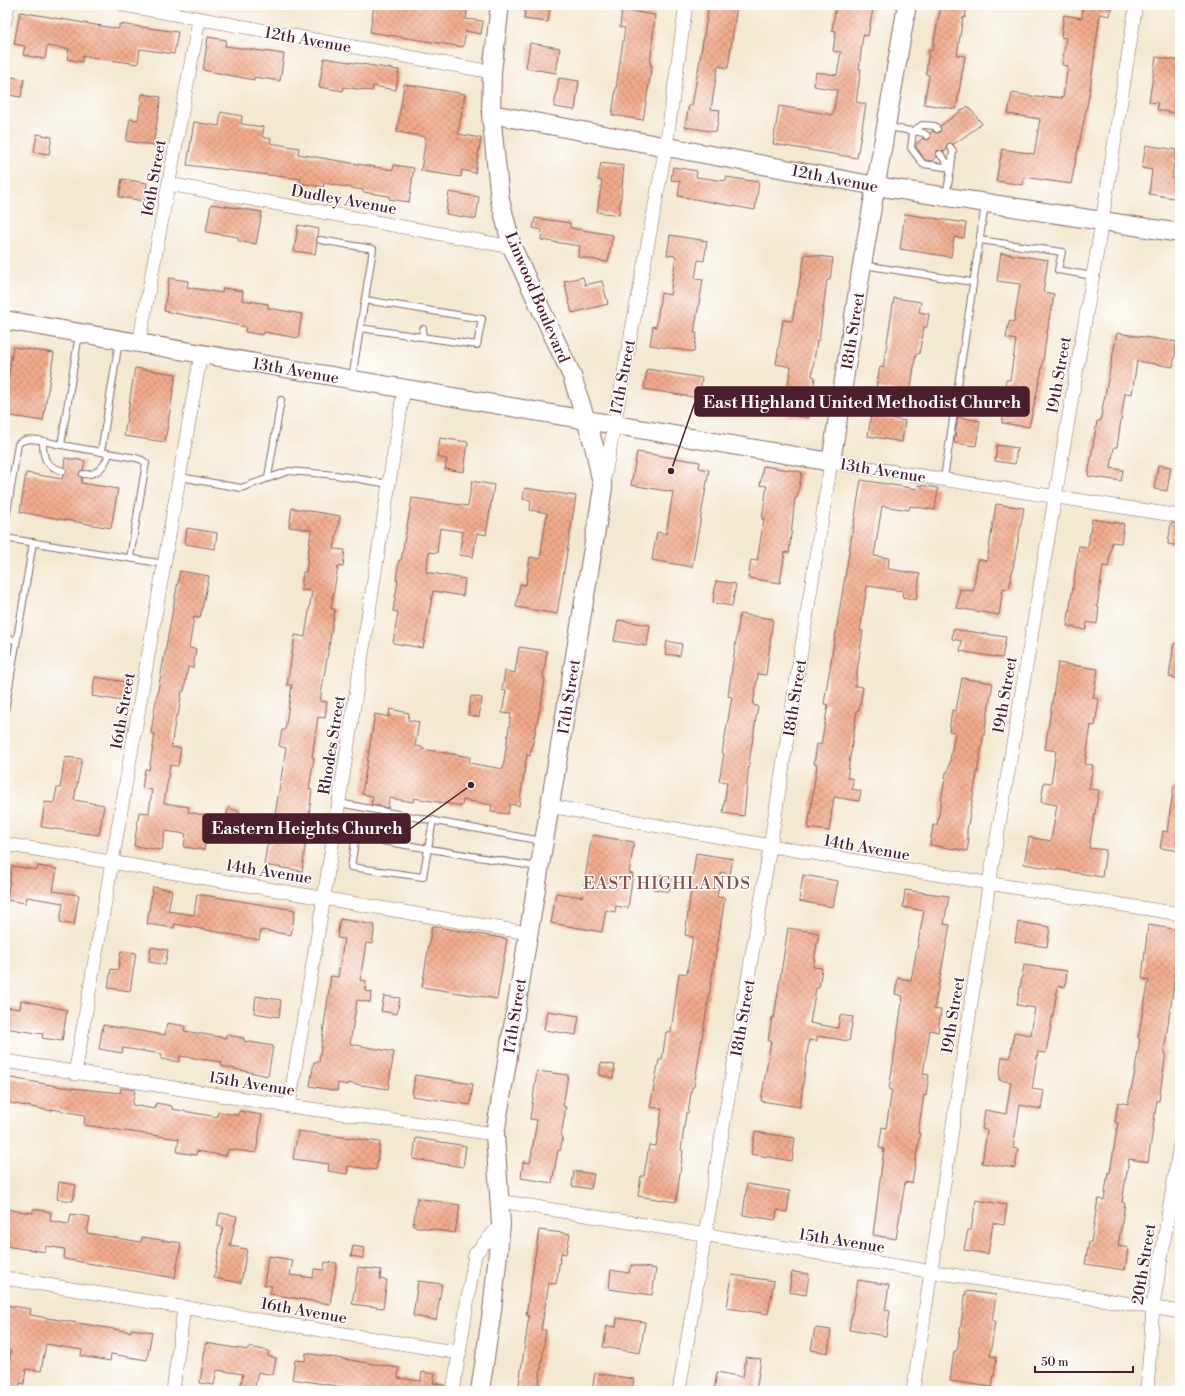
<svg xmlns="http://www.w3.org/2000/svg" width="1185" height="1396" font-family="'Libre Bodoni',serif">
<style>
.building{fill:url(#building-cross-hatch)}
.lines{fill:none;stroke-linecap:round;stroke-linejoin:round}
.lane-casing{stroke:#866565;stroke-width:8}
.street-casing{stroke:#866565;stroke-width:14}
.secondary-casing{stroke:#866565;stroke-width:20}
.lane{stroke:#fff;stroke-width:6}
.street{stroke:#fff;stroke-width:13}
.secondary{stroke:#fff;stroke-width:18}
.labels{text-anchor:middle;stroke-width:3;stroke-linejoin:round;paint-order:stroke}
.street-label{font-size:16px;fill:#4a1f2b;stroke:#fff}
.neighbourhood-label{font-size:17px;letter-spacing:1px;fill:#85504d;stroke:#fff}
.leader{fill:none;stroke:#4a1f2b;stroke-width:1.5}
.callout-dot{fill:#4a1f2b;stroke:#fff;stroke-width:1.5}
.callout{fill:#4a1f2b;stroke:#4a1f2b;stroke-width:1.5}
.callout-label{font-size:17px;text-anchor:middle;font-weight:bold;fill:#fff}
</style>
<defs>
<pattern id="building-cross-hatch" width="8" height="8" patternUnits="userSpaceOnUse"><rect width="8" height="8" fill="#f2ab8c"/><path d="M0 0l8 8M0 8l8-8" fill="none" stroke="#c68b73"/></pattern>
</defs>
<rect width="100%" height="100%" fill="#fff"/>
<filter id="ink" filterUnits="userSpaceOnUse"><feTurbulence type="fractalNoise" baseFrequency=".025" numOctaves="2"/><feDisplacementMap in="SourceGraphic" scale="8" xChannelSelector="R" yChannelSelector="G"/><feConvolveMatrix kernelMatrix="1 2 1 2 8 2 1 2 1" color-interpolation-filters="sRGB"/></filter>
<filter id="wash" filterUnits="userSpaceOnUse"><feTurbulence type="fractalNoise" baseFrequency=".012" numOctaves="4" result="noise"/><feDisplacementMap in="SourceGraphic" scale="16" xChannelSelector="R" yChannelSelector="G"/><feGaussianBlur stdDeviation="0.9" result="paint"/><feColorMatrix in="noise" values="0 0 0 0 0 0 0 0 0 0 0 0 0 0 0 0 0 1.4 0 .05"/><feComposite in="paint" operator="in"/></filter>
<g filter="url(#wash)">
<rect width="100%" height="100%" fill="#f4e8d1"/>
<g id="blocks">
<g class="building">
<polygon points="374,5 468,5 466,19 483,21 481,34 466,31 463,47 370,32"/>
<polygon points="526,5 550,6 548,22 524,19"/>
<polygon points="709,5 737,5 728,68 718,66 711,109 720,110 716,132 685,127 689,105 692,106"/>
<polygon points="836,5 854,5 873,8 868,36 863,35 859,69 861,69 856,102 866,104 857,158 773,144 779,106 833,115 837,90 814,86 816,72 837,75 841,52 833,51 836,31 832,30"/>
<polygon points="941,5 967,5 965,18 963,17 957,55 965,56 956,109 924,104 929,75 926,74 929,50 932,51"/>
<polygon points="1082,5 1112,5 1110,16 1100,14 1089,96 1071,184 1024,177 1023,185 996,181 1002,149 1034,154 1040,119 1008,114 1012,93 1044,98 1044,96 1063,98 1068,66 1062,65 1066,38 1061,37 1064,15 1082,18"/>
<polygon points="622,10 655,15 650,65 652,65 643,120 612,115 625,28 620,27"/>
<polygon points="20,12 119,29 119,24 178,32 174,54 140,49 138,64 83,56 82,62 67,59 69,49 47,46 45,59 23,55 25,46 14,44"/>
<polygon points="208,37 226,40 225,46 284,54 280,81 254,77 254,80 203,70"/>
<polygon points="530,43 560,48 556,73 526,68"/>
<polygon points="1156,57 1180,61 1180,114 1157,110 1158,103 1149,102"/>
<polygon points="324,58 399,70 396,90 373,86 372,91 344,87 343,91 319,87"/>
<polygon points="11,77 24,79 21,97 8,95"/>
<polygon points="559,78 579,81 575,110 554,107"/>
<polygon points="404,84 465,94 458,134 481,138 475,173 462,170 461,177 421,171 426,137 397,132"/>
<polygon points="142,94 161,97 153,145 126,141 130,119 138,120"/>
<polygon points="968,106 982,124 954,144 948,143 946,146 946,150 944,152 938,150 936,153 937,157 931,161 925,160 916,147 916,144 923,138 926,140 930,139 930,133 933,131 937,133 940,132 940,126"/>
<polygon points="221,112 242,116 241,124 264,127 262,137 271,139 270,143 299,148 298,154 393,170 394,165 414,168 409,202 389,199 389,196 363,192 363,190 324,183 323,187 300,183 301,179 187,165 194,122 219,126"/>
<polygon points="37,134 52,137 49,154 34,152"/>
<polygon points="1146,145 1176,150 1172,178 1180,179 1180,199 1149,194 1152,170 1142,168"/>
<polygon points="601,163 624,166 619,215 597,212 602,181 598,180"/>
<polygon points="673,167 697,171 696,177 726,181 726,177 759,182 755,210 678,196 680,181 671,180"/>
<polygon points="122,179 147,183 144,201 119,197"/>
<polygon points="449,192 479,197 476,219 446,214"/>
<polygon points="211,204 262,212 256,244 238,241 238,237 206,232"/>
<polygon points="905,214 966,223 964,238 954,237 951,257 900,249"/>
<polygon points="535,218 570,223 570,228 613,235 608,262 578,257 580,246 541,240 542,230 533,228"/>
<polygon points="298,225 319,229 315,254 294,251"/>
<polygon points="670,235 707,241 704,261 698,260 695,279 703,280 694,333 697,333 694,352 650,345 653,326 656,327 661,293 670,295 676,256 667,255"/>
<polygon points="1001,253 1048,260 1043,292 1054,294 1051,313 1050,313 1041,374 1029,427 1002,423 1006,399 1003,399 1006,380 1010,380 1016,340 1006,338 1009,321 1014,322 1020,284 997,281"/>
<polygon points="805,254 833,258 830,280 827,280 819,340 817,340 812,376 815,377 809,418 783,414 791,367 776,364 783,320 792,321"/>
<polygon points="583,277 585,285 602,281 608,304 572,313 564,281"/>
<polygon points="169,278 188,281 187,287 222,293 223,288 243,291 242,300 268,304 268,308 302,314 298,338 264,332 263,335 245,332 246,327 164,311"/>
<polygon points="894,298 921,302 919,312 929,314 927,327 924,327 919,354 916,354 910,393 876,388 880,367 883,368"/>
<polygon points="1117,333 1177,342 1173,367 1137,361 1132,394 1125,393 1117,447 1114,447 1111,468 1123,470 1121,481 1088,476 1097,421 1100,421"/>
<polygon points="13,347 54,353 43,421 5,415 5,399"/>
<polygon points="135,368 176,374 165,442 124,436"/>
<polygon points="647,369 702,378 699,398 644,389"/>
<polygon points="871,415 905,421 902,442 868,436"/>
<polygon points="958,417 980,421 976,446 954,443"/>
<polygon points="440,438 468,442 464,472 445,469 447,459 437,457"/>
<polygon points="997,445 1017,448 1015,464 995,461"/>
<polygon points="637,452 700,462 699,468 709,470 692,567 652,560 657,532 666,534 673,492 631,485"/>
<polygon points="65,458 85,461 83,470 79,473 82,478 81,483 118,489 111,528 20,512 26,473 62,479 63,475 67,472 64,467"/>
<polygon points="1158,465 1171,467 1167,491 1154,489"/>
<polygon points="763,466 802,472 797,498 795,498 789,553 785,552 780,583 748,578 751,560 757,561 764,519 762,519 767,486 760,485"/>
<polygon points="861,480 917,489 918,485 938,488 935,510 910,506 909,510 882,506 874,556 889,558 888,569 920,574 916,600 902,597 903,591 867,586 860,631 863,631 855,686 863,687 859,710 857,710 847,778 853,779 852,789 861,791 859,801 834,797 829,831 808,828 817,764 814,764 817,744 821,745 828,705 824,704"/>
<polygon points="472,481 494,485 486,535 477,533 473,557 459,555 463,532 440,528 437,553 429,552 426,572 465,579 463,596 433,591 423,648 393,643 398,612 393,611 398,580 396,580 399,560 401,560 412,498 468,506"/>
<polygon points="525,488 576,496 557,614 516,607 520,584 526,585 530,557 540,559 547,513 530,510 531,500 523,499"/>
<polygon points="996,504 1024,508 1009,589 1003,588 999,615 957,608 960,589 973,591 978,559 987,561"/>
<polygon points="292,508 340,516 334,549 345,550 343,567 338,566 331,609 335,609 320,701 327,702 325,718 318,717 312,757 314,758 309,789 312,790 302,871 264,865 267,845 270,845 286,748 279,746 282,730 285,730 292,685 287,685 295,635 305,637 312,591 301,590 303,572 306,572 311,530 289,527"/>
<polygon points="1092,519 1124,524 1121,543 1112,542 1108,567 1103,566 1097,607 1099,607 1097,624 1087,622 1086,630 1067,626 1079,546 1088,547"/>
<polygon points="1171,523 1180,524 1180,546 1168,544"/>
<polygon points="187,528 217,533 215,549 185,544"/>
<polygon points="180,571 209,576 200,618 194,617 189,648 196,649 193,668 188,667 184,691 182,691 178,716 176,715 171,747 181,748 178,766 170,765 164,803 189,807 188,812 209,816 204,850 184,847 186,834 165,831 162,850 134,846 139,812 149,813 152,790 142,788 145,769 149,770 155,734 151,733 154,712"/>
<polygon points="716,581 736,584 732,606 713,603"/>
<polygon points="740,614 773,619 766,675 758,674 753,705 758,706 749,763 744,816 723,813 727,782 719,781 724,754 722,753 732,697 728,696"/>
<polygon points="618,620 650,625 647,646 614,641"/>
<polygon points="953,629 1006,637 1002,658 960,651 962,641 952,639"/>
<polygon points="667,641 682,644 680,656 665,654"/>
<polygon points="1174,643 1180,644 1180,679 1169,677"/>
<polygon points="519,647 547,651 543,677 545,678 542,699 530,756 527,755 519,806 510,804 508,814 491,812 492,805 463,800 462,806 414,798 413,802 389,798 388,808 371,804 373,796 362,794 375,714 389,717 390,709 409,713 408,720 419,722 415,746 422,747 422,749 470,757 469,763 503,769 511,714 502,713 506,691 502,690 505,671 515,673"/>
<polygon points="1058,663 1098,669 1093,698 1099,699 1095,726 1091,725 1085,764 1093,765 1089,789 1099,790 1089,848 1106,850 1102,877 1024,864 1029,837 1051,841 1057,805 1041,802 1044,782 1051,783 1056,751 1045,749"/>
<polygon points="95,677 126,682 123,701 92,696"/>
<polygon points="962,678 993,683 967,830 967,839 969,839 967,851 930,845 933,825 937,825 946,772 948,772 955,732 949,731 952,710 956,711"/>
<polygon points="471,696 482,698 479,717 468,715"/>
<polygon points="65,757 82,759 74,800 104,805 99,835 41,827 45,802 54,803 57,788 60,788"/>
<polygon points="1174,785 1180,785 1180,851 1160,848 1163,831 1167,832"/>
<polygon points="229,808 240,812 236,823 225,819"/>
<polygon points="592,835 634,842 629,873 633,874 628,908 616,906 615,912 606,910 602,932 551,923 556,893 582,897"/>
<polygon points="696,853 733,859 730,874 721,872 717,897 725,898 694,1087 692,1087 688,1113 686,1113 681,1150 683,1151 676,1202 638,1196 641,1176 644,1176 649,1145 656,1146 662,1109 650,1107 659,1060 662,1060 666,1032 671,1032 679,973 687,974 693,937 685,935"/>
<polygon points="12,866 37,870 38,866 57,869 53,891 79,895 74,925 60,922 63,903 27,897 26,903 7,900"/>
<polygon points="655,874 672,877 669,892 653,889"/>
<polygon points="803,875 838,881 833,907 799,901"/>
<polygon points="153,887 172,890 168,911 194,915 197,894 295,910 291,935 261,930 259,940 175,924 174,928 147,924"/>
<polygon points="905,890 949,896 944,924 950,925 934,1009 941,1010 938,1032 930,1030 923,1074 929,1075 926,1096 924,1095 918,1133 920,1133 912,1183 905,1182 896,1239 873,1235 884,1149 879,1148 882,1127 886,1128 892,1090 889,1090 903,996 895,994 898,978 911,980 924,911 903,907"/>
<polygon points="340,919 375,925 372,944 366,943 360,980 366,981 365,991 372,992 370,1002 357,1000 350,1044 394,1052 388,1089 348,1083 348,1085 338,1083 337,1091 310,1086 314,1062 319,1062 331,976 338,977 344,939 337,938"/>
<polygon points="1018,922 1050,927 1047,947 1015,942"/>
<polygon points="1148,925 1180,930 1180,941 1164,1052 1166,1052 1159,1101 1157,1100 1148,1162 1129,1159 1122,1202 1125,1203 1118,1246 1128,1248 1125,1270 1085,1264 1089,1242 1091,1242 1098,1199 1104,1200 1108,1172 1110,1173 1118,1123 1115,1122 1118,1102 1128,1104 1134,1076 1140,1039 1138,1038 1149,980 1142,979"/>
<polygon points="432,926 507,939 497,999 422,987"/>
<polygon points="788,928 819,933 813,967 822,968 819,988 816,988 810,1023 838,1028 840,1015 853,1017 849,1041 817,1036 817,1041 809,1040 800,1107 761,1101 771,1041 768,1041 772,1017 774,1018"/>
<polygon points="151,947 168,950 165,965 149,962"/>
<polygon points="121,951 136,953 130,991 108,988 111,969 118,970"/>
<polygon points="1024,965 1067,971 1065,987 1058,986 1046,1053 1038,1052 1032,1089 1044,1091 1041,1109 1020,1105 1013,1148 1018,1149 1015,1168 982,1163 987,1130 982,1129 985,1110 1006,1114 1011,1082 999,1080 1002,1057 1010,1058 1014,1032 1031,1035 1035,1008 1017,1005"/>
<polygon points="256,996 281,1000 279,1017 254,1013"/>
<polygon points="384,996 400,998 397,1014 381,1011"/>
<polygon points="21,1000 67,1010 62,1041 42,1038 43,1034 5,1028 5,1007 20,1009"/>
<polygon points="547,1011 579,1016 576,1035 544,1030"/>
<polygon points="167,1023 185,1026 184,1031 226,1038 226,1035 244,1038 244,1041 273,1046 268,1076 221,1066 222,1062 180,1056 179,1062 161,1059 162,1054 123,1048 122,1053 99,1049 103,1025 165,1035"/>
<polygon points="601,1063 615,1065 613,1078 599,1075"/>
<polygon points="537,1071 568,1075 563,1106 566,1107 561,1136 563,1137 560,1151 558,1150 552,1183 521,1178 523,1162 530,1163 537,1120 530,1119"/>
<polygon points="415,1075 473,1084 470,1105 412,1096"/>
<polygon points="5,1077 63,1087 120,1093 121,1088 135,1090 132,1105 155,1109 156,1103 172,1106 172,1109 217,1117 218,1112 238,1115 239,1111 262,1115 256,1153 228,1149 226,1156 197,1151 196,1155 177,1152 179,1139 84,1125 85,1115 52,1109 52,1111 5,1102"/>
<polygon points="298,1131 380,1142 376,1170 348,1166 347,1174 328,1171 329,1164 293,1159"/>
<polygon points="755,1132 795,1138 792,1161 751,1154"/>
<polygon points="416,1138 466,1146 463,1167 413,1159"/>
<polygon points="574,1171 594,1174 591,1189 572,1186"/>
<polygon points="59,1182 76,1185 73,1201 57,1199"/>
<polygon points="747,1184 790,1191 787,1212 777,1210 775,1220 743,1215"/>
<polygon points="417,1198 460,1205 455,1233 413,1226"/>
<polygon points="976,1200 1007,1205 1004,1225 993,1223 988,1254 964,1250 968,1230 971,1230"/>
<polygon points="5,1209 33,1213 33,1209 51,1212 50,1221 69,1224 71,1214 90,1217 87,1233 141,1242 142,1237 181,1243 175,1278 64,1259 65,1249 46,1246 45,1252 5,1246"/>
<polygon points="220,1213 237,1216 230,1246 247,1249 241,1283 214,1278 223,1227 217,1226"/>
<polygon points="539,1230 570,1234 566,1254 561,1253 556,1284 549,1283 541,1330 546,1330 538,1391 518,1391 529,1316 526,1315"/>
<polygon points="353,1246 365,1248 363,1258 351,1256"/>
<polygon points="268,1256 293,1260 290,1275 313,1278 314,1269 324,1270 325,1262 337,1263 330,1304 270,1294 272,1286 264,1285"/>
<polygon points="631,1265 656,1269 652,1295 609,1289 611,1270 629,1273"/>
<polygon points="358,1267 381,1270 380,1279 387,1280 383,1308 352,1304"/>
<polygon points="792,1272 809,1274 806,1295 789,1292"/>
<polygon points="732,1275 774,1281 768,1314 727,1308"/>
<polygon points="858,1280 889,1285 885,1310 890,1311 886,1336 849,1330"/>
<polygon points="418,1281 442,1284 436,1320 413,1316"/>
<polygon points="966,1291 996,1295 992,1321 995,1321 990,1356 997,1357 992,1387 950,1381 954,1351 957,1351"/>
<polygon points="5,1305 31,1309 30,1315 131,1332 131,1329 152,1332 147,1360 111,1354 110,1361 81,1356 82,1350 46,1344 41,1371 26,1369 24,1384 20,1383 18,1391 5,1391 11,1351 5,1350"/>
<polygon points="617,1318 645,1322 640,1353 603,1347 607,1326 616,1327"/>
<polygon points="815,1328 831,1330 828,1353 811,1350"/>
<polygon points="206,1343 248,1350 249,1347 269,1351 268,1356 276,1358 273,1375 258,1372 254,1391 240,1389 243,1374 217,1370 214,1385 200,1383"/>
<polygon points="306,1353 399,1368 398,1378 421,1381 422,1372 435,1374 433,1383 444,1385 443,1391 368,1391 292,1379 295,1360 305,1361"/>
<polygon points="746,1357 761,1359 756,1391 714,1391 717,1372 743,1377"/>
<polygon points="595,1373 634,1379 632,1391 592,1391"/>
</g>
</g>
</g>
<g filter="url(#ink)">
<use href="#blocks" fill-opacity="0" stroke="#866565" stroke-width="1"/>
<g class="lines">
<g class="lane-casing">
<g id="lane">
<polyline points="888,127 924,133 927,136"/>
<polyline points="937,129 935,126 922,125 913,131 911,148 923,164 951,168 953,151 950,147"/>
<polyline points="940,154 951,168 946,196"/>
<polyline points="320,240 373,249 352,378"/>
<polyline points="980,240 1062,252 1058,270 1093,276"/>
<polyline points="863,265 972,282"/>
<polyline points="360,328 477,345 482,319 365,300"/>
<polyline points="422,337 423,329"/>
<path d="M43,442C43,460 46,466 63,471"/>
<polyline points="61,445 136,458 142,460 146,463 130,558"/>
<polyline points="101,452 119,341"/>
<path d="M83,474C97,476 105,466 109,454"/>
<polyline points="180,477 241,488 289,471 336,475 389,484"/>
<polyline points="268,477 281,400"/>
<polyline points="944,479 985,204"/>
<path d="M5,525L18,444C28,434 49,443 61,445L79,334"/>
<polyline points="5,538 165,564"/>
<polyline points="5,639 17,640"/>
<polyline points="5,711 33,542"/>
<polyline points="339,803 542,841"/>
<polyline points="334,833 538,867"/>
<polyline points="356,836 351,867 423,877 433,820"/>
</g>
</g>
<g class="street-casing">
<g id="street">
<polyline points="124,5 492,72"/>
<polyline points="5,21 8,5"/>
<polyline points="169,184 512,247"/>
<polyline points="139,343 199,20"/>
<polyline points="604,480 666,146 686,5"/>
<path d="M550,806C760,845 969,881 1180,914"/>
<polyline points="5,844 528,933"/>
<polyline points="5,1061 289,1106 495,1134"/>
<polyline points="75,1074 201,353"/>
<polyline points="289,1106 324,897 404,388"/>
<polyline points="499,1201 1180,1312"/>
<polyline points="5,1278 460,1353"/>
<polyline points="173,1391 184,1307"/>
<polyline points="453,1391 475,1254 501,1224"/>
<polyline points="679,1391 770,847 831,462 1180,516"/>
<polyline points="913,1391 989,884 1102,222 1136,5"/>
<polyline points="1147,1391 1153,1307 1180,1144"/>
</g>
</g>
<g class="secondary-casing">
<g id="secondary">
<polyline points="491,114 876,186 1180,233"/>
<polyline points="5,320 831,462 862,265 907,5"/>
<polyline points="480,1391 492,1311 501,1224 495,1134 603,488 594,446 572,376 512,247 500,200 491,114 492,72 500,5"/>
</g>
</g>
<use href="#lane" class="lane"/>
<use href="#street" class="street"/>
<use href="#secondary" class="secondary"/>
</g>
</g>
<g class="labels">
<g class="street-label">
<text transform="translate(308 39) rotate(10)" y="6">12th Avenue</text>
<text transform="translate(153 178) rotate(-80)" y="6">16th Street</text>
<text transform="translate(835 178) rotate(11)" y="6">12th Avenue</text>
<text transform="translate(344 199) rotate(10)" y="6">Dudley Avenue</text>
<text transform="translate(538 297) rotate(67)" y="6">Linwood Boulevard</text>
<text transform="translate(852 331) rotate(-81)" y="6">18th Street</text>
<text transform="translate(296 370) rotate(10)" y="6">13th Avenue</text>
<text transform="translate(1058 375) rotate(-80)" y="6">19th Street</text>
<text transform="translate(622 377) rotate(-79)" y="6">17th Street</text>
<text transform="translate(883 470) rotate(9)" y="6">13th Avenue</text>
<text transform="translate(1004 695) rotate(-80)" y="6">19th Street</text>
<text transform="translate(568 697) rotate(-81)" y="6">17th Street</text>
<text transform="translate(794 698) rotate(-81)" y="6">18th Street</text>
<text transform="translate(122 711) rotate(-80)" y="6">16th Street</text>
<text transform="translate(331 745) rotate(-81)" y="6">Rhodes Street</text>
<text transform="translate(867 847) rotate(10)" y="6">14th Avenue</text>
<text transform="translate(269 871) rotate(9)" y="6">14th Avenue</text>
<text transform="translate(952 1015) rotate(-81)" y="6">19th Street</text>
<text transform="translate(514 1016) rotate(-81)" y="6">17th Street</text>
<text transform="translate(742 1018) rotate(-80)" y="6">18th Street</text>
<text transform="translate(252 1083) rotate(9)" y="6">15th Avenue</text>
<text transform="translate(842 1240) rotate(9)" y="6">15th Avenue</text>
<text transform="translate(1143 1264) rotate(-81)" y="6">20th Street</text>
<text transform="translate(304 1310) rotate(10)" y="6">16th Avenue</text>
</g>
<g class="neighbourhood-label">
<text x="667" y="889">EAST HIGHLANDS</text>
</g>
</g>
<path class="leader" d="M671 471L695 402M471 785L410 829"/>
<g class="callout-dot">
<circle cx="671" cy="471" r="4"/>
<circle cx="471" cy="785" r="4"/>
</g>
<g class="callout">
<rect x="695" y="387" width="334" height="29" rx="4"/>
<rect x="203" y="814" width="207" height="29" rx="4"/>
</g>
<g class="callout-label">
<text x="862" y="408">East Highland United Methodist Church</text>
<text x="307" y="834">Eastern Heights Church</text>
</g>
<rect width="1185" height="1396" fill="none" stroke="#fff" stroke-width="20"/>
<path d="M1035 1366v6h98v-6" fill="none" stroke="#4a1f2b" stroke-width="2"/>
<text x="1041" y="1366" font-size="12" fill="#4a1f2b" stroke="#ffffff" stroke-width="3" paint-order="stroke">50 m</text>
</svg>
